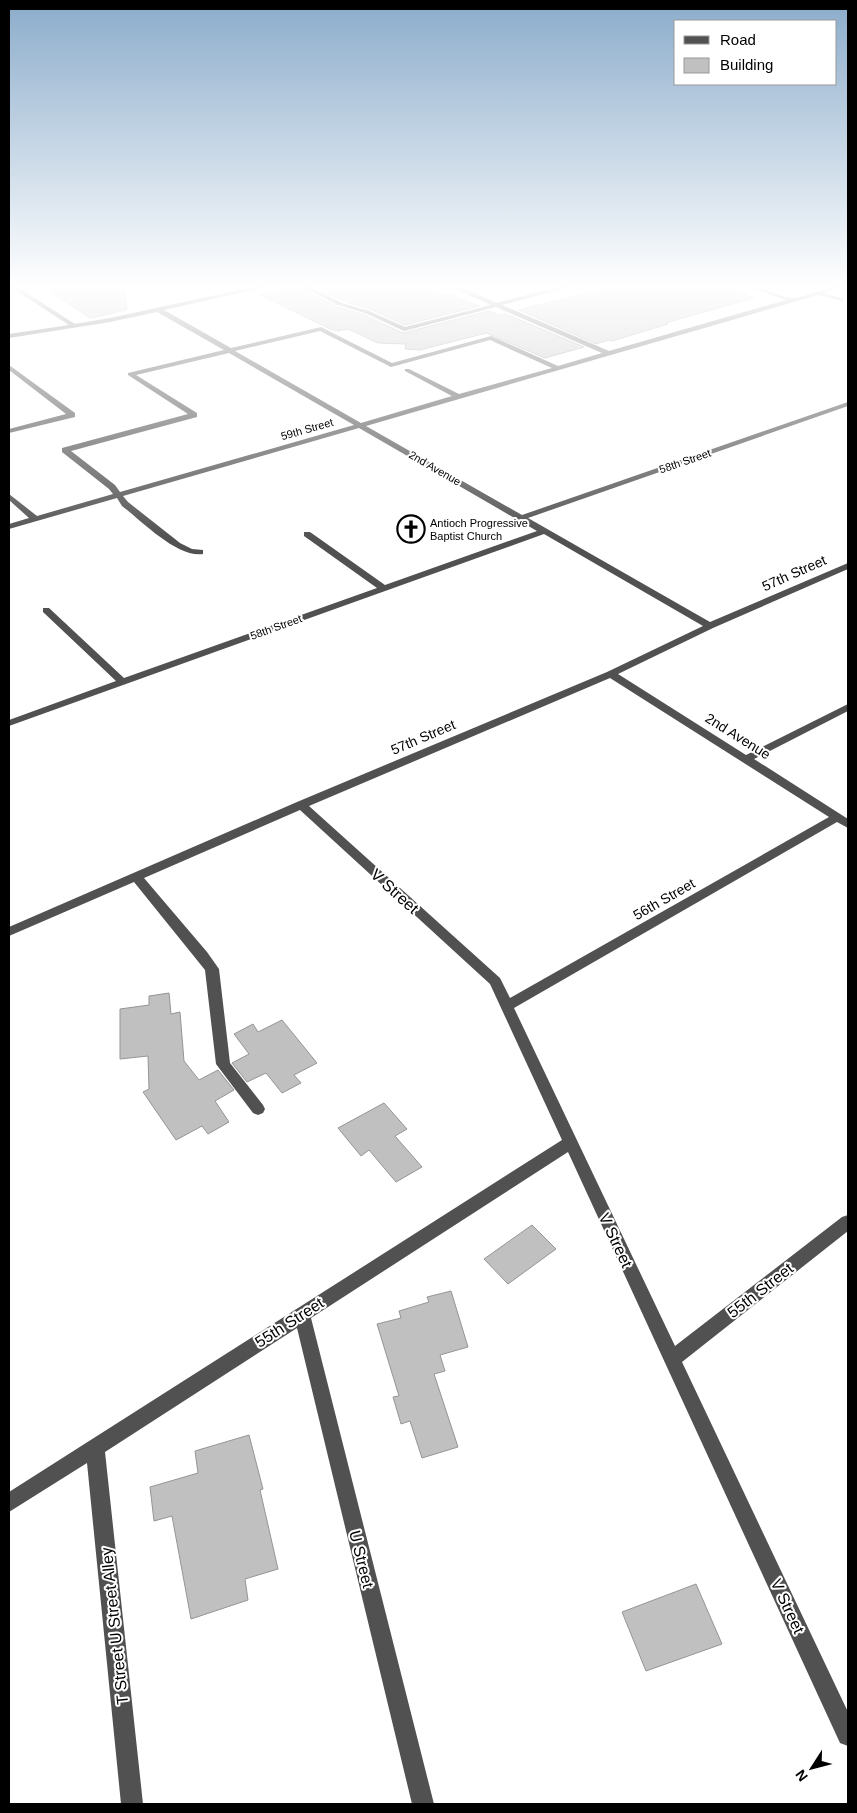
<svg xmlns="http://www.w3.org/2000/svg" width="857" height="1813" font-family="Arial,sans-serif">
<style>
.building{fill:#c0c0c0;stroke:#959595}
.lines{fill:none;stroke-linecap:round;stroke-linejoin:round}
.minor{fill:#515151;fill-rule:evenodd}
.labels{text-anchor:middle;stroke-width:4;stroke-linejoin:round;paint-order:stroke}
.far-street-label{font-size:11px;fill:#000;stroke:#fff}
.far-poi-label{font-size:11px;fill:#000;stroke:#fff;text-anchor:start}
.street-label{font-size:14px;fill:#000;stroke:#fff}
.near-street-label{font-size:16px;fill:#000;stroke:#fff}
</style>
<rect width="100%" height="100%" fill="#fff"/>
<g class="building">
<polygon points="42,286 125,286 127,310 90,318"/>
<polygon points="314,286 418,286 443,295 449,294 479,306 405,325 370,309 343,301"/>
<polygon points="613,286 723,286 754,298 665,323 668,324 612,341 609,340 596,344 519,310"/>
<polygon points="299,287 337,307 364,315 403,333 489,311 500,315 506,314 584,347 545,358 486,333 420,350 405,349 406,344 378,343 348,329 338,331 330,329 260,295"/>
<polygon points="169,993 171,1014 180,1012 184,1061 199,1080 218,1070 234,1090 215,1101 229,1122 208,1134 202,1126 176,1140 143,1092 149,1089 148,1056 120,1059 120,1009 149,1005 149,996"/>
<polygon points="282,1020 317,1063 294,1075 301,1083 282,1093 266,1073 247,1082 232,1063 249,1054 234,1034 253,1024 258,1032"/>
<polygon points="384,1103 407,1129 395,1136 422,1167 396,1182 369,1150 361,1156 338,1128"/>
<polygon points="532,1225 556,1249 508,1284 484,1259"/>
<polygon points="451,1291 468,1347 440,1355 445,1371 434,1374 458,1447 422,1458 410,1421 401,1424 393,1397 399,1396 377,1324 401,1318 399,1311 429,1302 427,1297"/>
<polygon points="249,1435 263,1489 260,1490 278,1569 245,1579 248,1600 191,1619 172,1516 154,1521 150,1487 198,1473 195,1451"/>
<polygon points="696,1584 722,1644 646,1671 622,1612"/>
</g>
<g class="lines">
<g class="minor">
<path d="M9,286H16L75,324L110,318L257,286H270L164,310L231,348L321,327L392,363L491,336L558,366L602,353L496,307L404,331L365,313L338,305L301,286H309L342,303L369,311L405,327L491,305L449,286H458L497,303L562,286H574L502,305L609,351L786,300L747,286C763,286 782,299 793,298C811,296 826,286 844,286L824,293L843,299V301L818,295L366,426L522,515L848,402V406L528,518L710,622L848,563V569L713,628L618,674L746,755L848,704V711L754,759L848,819V828L837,822L514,1008L675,1346L842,1217L848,1215V1231L682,1362L848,1712V1746L840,1743L568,1152L311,1318L434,1804H412L297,1328L105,1452L143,1804H121L87,1463L9,1512V1492L562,1140L490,984L300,810L144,878L207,952L219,969L230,1063L263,1105L265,1109L263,1113L258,1115L253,1113L216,1064L205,970L134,882L9,936V927L297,802L607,672L703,626L544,534L9,726V720L116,681L43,612V608H49L124,678L377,588L304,536V532H310L385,585L537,531L359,428L123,496L128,502L180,543L192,549L203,550V554C177,558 142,521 122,506L117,498L9,529V524L29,518L9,500V494L37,516L113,494L109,489L62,452V448L188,414L128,375V373L224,350L157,312L110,322L9,338V334L69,325ZM320,331L391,367L490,340L552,368L459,394L409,369H405V371L452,396L361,423L235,351ZM229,353L354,425L120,492L115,485L71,451L197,417V413L136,375ZM610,678L829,817L510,998L500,978L309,806Z"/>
<polygon points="9,365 75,413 75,417 9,433 9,429 66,414 9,370"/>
</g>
</g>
<linearGradient id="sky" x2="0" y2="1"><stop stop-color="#8baccb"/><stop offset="0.53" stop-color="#fff"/><stop offset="1" stop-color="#fff" stop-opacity="0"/></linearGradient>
<rect width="857" height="540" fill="url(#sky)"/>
<defs>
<g id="church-ring" transform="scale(1.4375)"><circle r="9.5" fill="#fff" stroke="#000" stroke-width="1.5"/><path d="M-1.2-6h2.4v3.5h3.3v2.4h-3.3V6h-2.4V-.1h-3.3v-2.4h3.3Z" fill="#000"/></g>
</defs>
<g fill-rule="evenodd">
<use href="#church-ring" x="411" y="529"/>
</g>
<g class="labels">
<g class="far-street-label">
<text transform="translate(307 429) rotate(-16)" y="4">59th Street</text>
<text transform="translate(685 461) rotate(-19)" y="4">58th Street</text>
<text transform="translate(435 468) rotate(30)" y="4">2nd Avenue</text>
<text transform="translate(276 627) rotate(-20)" y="4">58th Street</text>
</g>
<g class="far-poi-label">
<text x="430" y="527">Antioch Progressive<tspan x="430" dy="13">Baptist Church</tspan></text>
</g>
<g class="street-label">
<text transform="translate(794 573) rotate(-24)" y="5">57th Street</text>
<text transform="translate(738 736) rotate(32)" y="5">2nd Avenue</text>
<text transform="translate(423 737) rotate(-23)" y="5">57th Street</text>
<text transform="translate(664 899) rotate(-30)" y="5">56th Street</text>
</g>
<g class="near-street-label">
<text transform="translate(395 891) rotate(42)" y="6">V Street</text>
<text transform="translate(616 1240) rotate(65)" y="6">V Street</text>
<text transform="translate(760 1290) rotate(-38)" y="6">55th Street</text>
<text transform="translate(289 1322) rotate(-33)" y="6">55th Street</text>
<text transform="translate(362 1559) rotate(76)" y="6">U Street</text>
<text transform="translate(788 1606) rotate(65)" y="6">V Street</text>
<text transform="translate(114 1626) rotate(-96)" y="6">T Street U Street Alley</text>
</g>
</g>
<rect width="857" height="1813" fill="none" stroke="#000000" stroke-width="20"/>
<rect x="674" y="20" width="162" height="65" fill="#ffffff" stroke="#999999"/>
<rect x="684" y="36" width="25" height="8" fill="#515151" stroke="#999999"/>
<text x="720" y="45" font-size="15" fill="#000000">Road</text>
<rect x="684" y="58" width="25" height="15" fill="#c0c0c0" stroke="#999999"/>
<text x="720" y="70" font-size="15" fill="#000000">Building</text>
<g transform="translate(812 1768) rotate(234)" stroke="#ffffff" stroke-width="4" paint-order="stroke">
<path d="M0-4L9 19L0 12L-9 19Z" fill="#000000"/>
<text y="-8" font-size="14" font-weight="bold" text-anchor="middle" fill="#000000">N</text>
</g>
</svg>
